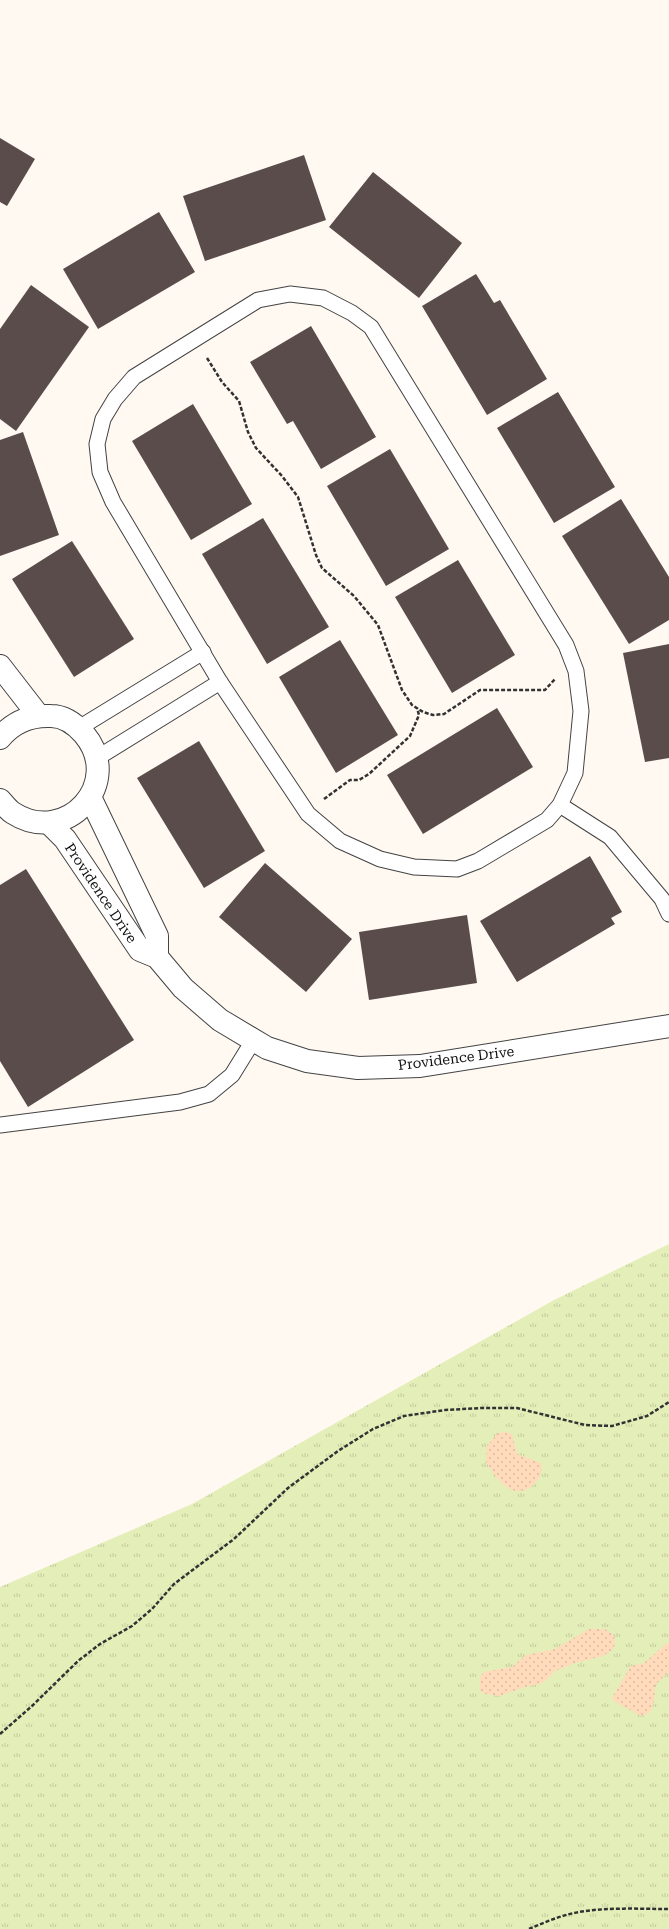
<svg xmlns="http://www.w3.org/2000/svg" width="669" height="1929" font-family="'Roboto Serif',serif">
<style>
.grass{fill:url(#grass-tufts)}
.sand{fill:url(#sand-dots)}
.building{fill:#5a4c4b}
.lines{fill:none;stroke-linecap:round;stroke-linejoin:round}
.service-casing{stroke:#434343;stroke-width:17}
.tertiary-casing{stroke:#434343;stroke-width:24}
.path{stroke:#323232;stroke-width:2.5;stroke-dasharray:4 2;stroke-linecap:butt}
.service{stroke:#fff;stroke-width:15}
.tertiary{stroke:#fff;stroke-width:22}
.labels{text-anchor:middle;stroke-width:4;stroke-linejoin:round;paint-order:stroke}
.street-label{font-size:14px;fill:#101010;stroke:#fff}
</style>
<defs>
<pattern id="grass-tufts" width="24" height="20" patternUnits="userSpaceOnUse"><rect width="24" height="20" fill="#e4eeb8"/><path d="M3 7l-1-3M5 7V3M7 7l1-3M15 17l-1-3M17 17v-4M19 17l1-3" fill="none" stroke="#c3cb9d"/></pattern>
<pattern id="sand-dots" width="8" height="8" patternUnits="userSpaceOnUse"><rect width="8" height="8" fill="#ffdbbb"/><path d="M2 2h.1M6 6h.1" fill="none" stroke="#dabba0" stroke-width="1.8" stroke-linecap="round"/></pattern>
</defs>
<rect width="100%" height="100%" fill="#fff9f2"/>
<polygon class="grass" points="669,1244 669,1929 0,1929 0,1587 192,1504 554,1300"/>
<g class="sand">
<path d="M505,1432L512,1434L517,1454L541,1463C545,1478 528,1496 512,1490C502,1486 491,1471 486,1462L487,1446L498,1433Z"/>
<polygon points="589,1629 605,1629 614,1635 615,1645 611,1651 603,1656 575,1663 555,1671 545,1681 540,1684 525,1687 500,1696 485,1694 480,1691 480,1677 484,1672 512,1667 526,1655 555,1649"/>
<path d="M667,1643H669V1672L655,1685C654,1696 656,1714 641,1716L614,1701L612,1698L629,1669L631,1666L644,1663Z"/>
</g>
<g class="building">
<polygon points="0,138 35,159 7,206 0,202"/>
<polygon points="304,155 326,220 205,261 183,196"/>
<polygon points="373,172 462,243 419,298 329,227"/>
<polygon points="159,212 195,272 98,329 63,269"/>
<polygon points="476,274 494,303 500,300 547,379 487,415 422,306"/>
<polygon points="31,285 89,327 16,431 0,419 0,329"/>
<polygon points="311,326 376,437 321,469 293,421 287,424 250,362"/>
<polygon points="558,392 615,487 554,523 497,428"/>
<polygon points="193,404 252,504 191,540 132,441"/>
<polygon points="23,432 59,535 0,556 0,440"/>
<polygon points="390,449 449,549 386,586 327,486"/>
<polygon points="621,499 669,577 669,620 629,644 562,536"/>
<polygon points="263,518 329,627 267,664 202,554"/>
<polygon points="72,541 134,639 74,677 12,579"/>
<polygon points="458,560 515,655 452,693 395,597"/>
<polygon points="340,640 398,735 336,773 279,677"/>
<polygon points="669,644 669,758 645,762 623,653"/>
<polygon points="497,708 533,767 423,834 387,775"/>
<polygon points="199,741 265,851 204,888 137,778"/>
<polygon points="590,856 622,912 611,918 615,924 517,982 480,921"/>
<polygon points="265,863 352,939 306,992 219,917"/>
<polygon points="26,869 134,1040 28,1107 0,1061 0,885"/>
<polygon points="467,915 477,983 369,1000 359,932"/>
</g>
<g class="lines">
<g class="service-casing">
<g id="service">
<polygon points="290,294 323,298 352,313 371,327 566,645 576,671 581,711 575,773 560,805 547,820 478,861 457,869 414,867 380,859 340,841 308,814 220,682 113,502 100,472 97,444 103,419 115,399 134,377 258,300"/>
<polyline points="79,728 203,652"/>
<polyline points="97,758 220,682"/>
<polyline points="560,805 610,837 662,899 669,914"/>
<polyline points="0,1125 180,1102 209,1094 232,1075 253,1041"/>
</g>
</g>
<g class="tertiary-casing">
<g id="tertiary">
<polyline points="0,666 38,715"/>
<path d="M0,738C13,722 30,715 51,716C64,716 76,725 84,734C125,783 66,847 13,813C8,810 4,804 0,800"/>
<polyline points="90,797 157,936 157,957"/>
<polyline points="49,823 65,839 140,950 157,957 183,988 220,1020 267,1048 307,1061 358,1068 420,1066 669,1026"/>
</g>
</g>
<g class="path">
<polyline points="207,358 222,382 239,401 248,432 256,448 282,476 298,497 316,555 322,568 354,596 378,625 402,690 412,705 423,712 433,715 444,714 480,690 545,690 555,679"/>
<polyline points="324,799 350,780 359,780 369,774 410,736 419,715 417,708"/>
<polyline points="0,1734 32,1706 78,1661 100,1644 132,1626 152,1609 174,1584 234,1539 288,1488 338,1451 373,1429 404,1416 445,1410 482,1408 517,1408 585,1425 612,1426 647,1416 669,1402"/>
<path d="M529,1929C545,1922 562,1915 579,1912C608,1907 640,1909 669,1909"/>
</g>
<use href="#service" class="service"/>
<use href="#tertiary" class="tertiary"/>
</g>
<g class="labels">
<g class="street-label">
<text transform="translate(101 893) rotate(56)" y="5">Providence Drive</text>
<text transform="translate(456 1058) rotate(-7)" y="5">Providence Drive</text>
</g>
</g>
</svg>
